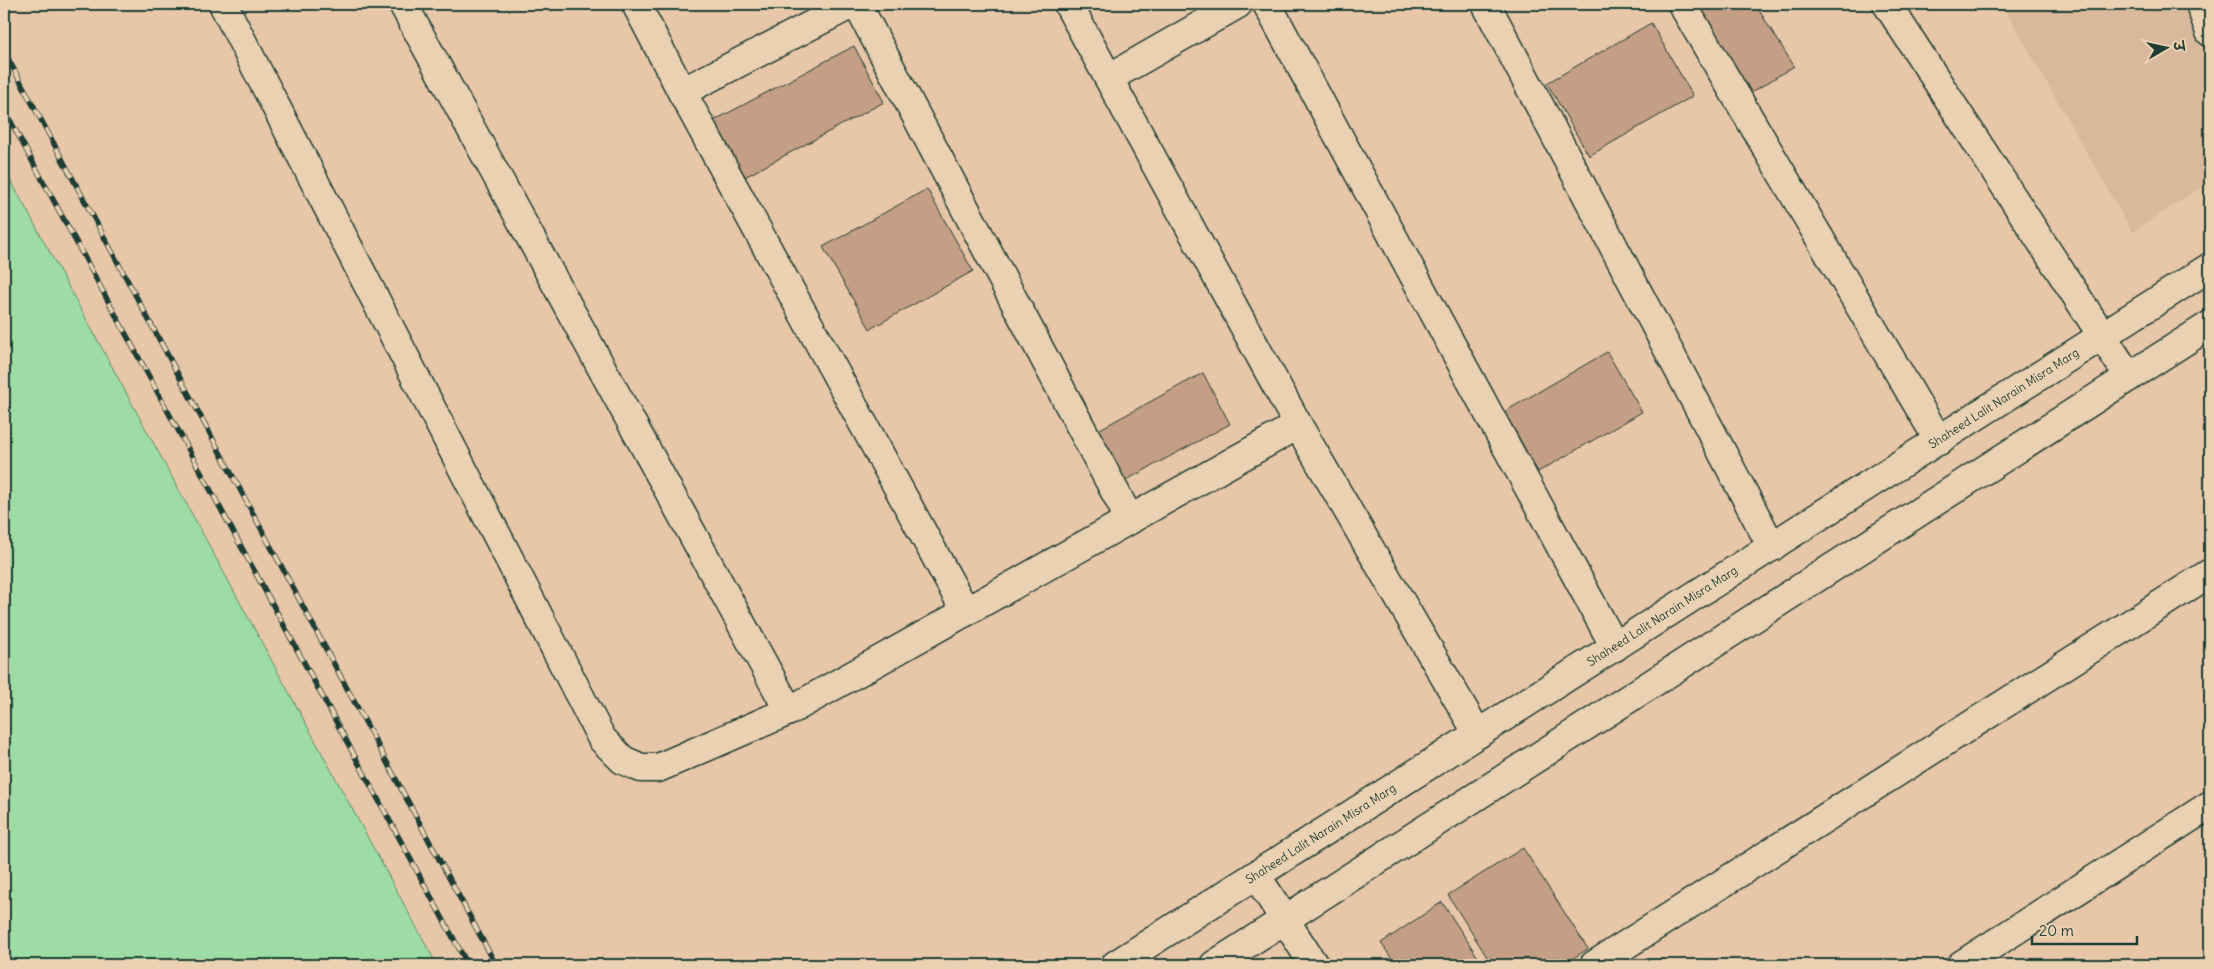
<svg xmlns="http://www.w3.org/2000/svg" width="2214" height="969" font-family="Delius,'Playpen Sans Deva',sans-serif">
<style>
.built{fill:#d9b89c}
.green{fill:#9ddca4;stroke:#5e8c6c}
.building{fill:#c49e85;stroke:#1f3d34}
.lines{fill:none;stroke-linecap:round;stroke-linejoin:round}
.minor-casing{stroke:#1f3d34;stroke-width:31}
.minor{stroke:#ead1b2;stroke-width:28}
.rail-casing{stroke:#1f3d34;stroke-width:5.5}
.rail{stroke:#ead1b2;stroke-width:4;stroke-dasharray:11;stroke-linecap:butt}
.labels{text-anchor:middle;stroke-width:5;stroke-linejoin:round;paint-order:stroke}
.street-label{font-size:12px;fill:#1f3d34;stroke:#ead1b2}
</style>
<rect width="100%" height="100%" fill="#e8c7a9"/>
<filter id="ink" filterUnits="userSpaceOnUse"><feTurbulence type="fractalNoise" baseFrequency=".02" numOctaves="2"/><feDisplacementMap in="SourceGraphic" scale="10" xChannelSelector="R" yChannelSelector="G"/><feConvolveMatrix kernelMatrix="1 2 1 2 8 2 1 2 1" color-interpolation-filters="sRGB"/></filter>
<g filter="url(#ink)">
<polygon class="built" points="2002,4 2210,4 2210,182 2132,232"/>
<polygon class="green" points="4,168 437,965 4,965"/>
<g class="building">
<polygon points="1711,4 1755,4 1794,66 1746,96 1694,14"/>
<polygon points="1651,23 1693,96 1589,156 1547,83"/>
<polygon points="854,46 884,102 743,178 713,121"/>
<polygon points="927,189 973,271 870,329 823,247"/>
<polygon points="1607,352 1642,412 1538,472 1504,412"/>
<polygon points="1203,373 1230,424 1117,485 1089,435"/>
<polygon points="1523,848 1588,949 1562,965 1492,965 1448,895"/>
<polygon points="1442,902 1483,965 1396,965 1381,943"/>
</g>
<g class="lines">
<g class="minor-casing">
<g id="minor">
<polyline points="223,4 602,739 623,760 641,768 658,768 789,711 1298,425"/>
<polyline points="403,4 789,711"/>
<polyline points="636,4 682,92 966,612"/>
<polyline points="857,4 1130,520"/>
<polyline points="1068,4 1298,425 1478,734"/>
<polyline points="1267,4 1615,647"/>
<polyline points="1486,4 1772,547"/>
<polyline points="1682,4 1939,441"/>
<polyline points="1887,4 2129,377"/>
<polyline points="2200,4 2210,32"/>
<polyline points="1109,78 1238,4"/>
<polyline points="682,92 852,4"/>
<polyline points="1256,875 1314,965"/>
<path id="s1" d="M1115,965L2210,267"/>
<polyline points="1214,965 2210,325"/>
<polyline points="1594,965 2210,573"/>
<polyline points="1961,965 2210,805"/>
</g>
</g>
<use href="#minor" class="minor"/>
<g class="rail-casing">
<g id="rail">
<polyline points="4,51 496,965"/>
<polyline points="4,109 468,965"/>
</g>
</g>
<use href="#rail" class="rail"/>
</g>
</g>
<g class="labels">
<g class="street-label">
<text dy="4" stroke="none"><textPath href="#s1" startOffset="1054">Shaheed Lalit Narain Misra Marg</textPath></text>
<text dy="4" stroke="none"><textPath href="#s1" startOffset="649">Shaheed Lalit Narain Misra Marg</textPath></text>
<text dy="4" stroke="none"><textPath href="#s1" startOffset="244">Shaheed Lalit Narain Misra Marg</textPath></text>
</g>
</g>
<rect width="2214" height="969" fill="none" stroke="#ead1b2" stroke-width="20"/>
<rect x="10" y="10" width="2194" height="949" fill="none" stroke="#1f3d34" stroke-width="2" filter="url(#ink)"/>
<g transform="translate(2166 48) rotate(81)" stroke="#ead1b2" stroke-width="4" paint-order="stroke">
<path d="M0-4L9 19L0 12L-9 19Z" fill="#1f3d34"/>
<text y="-8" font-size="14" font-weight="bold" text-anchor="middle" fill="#1f3d34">उ</text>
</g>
<path d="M2032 936v8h105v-8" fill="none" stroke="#1f3d34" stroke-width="2.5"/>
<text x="2039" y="936" font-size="15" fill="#1f3d34" stroke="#ead1b2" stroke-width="4" paint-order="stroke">20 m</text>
</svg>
